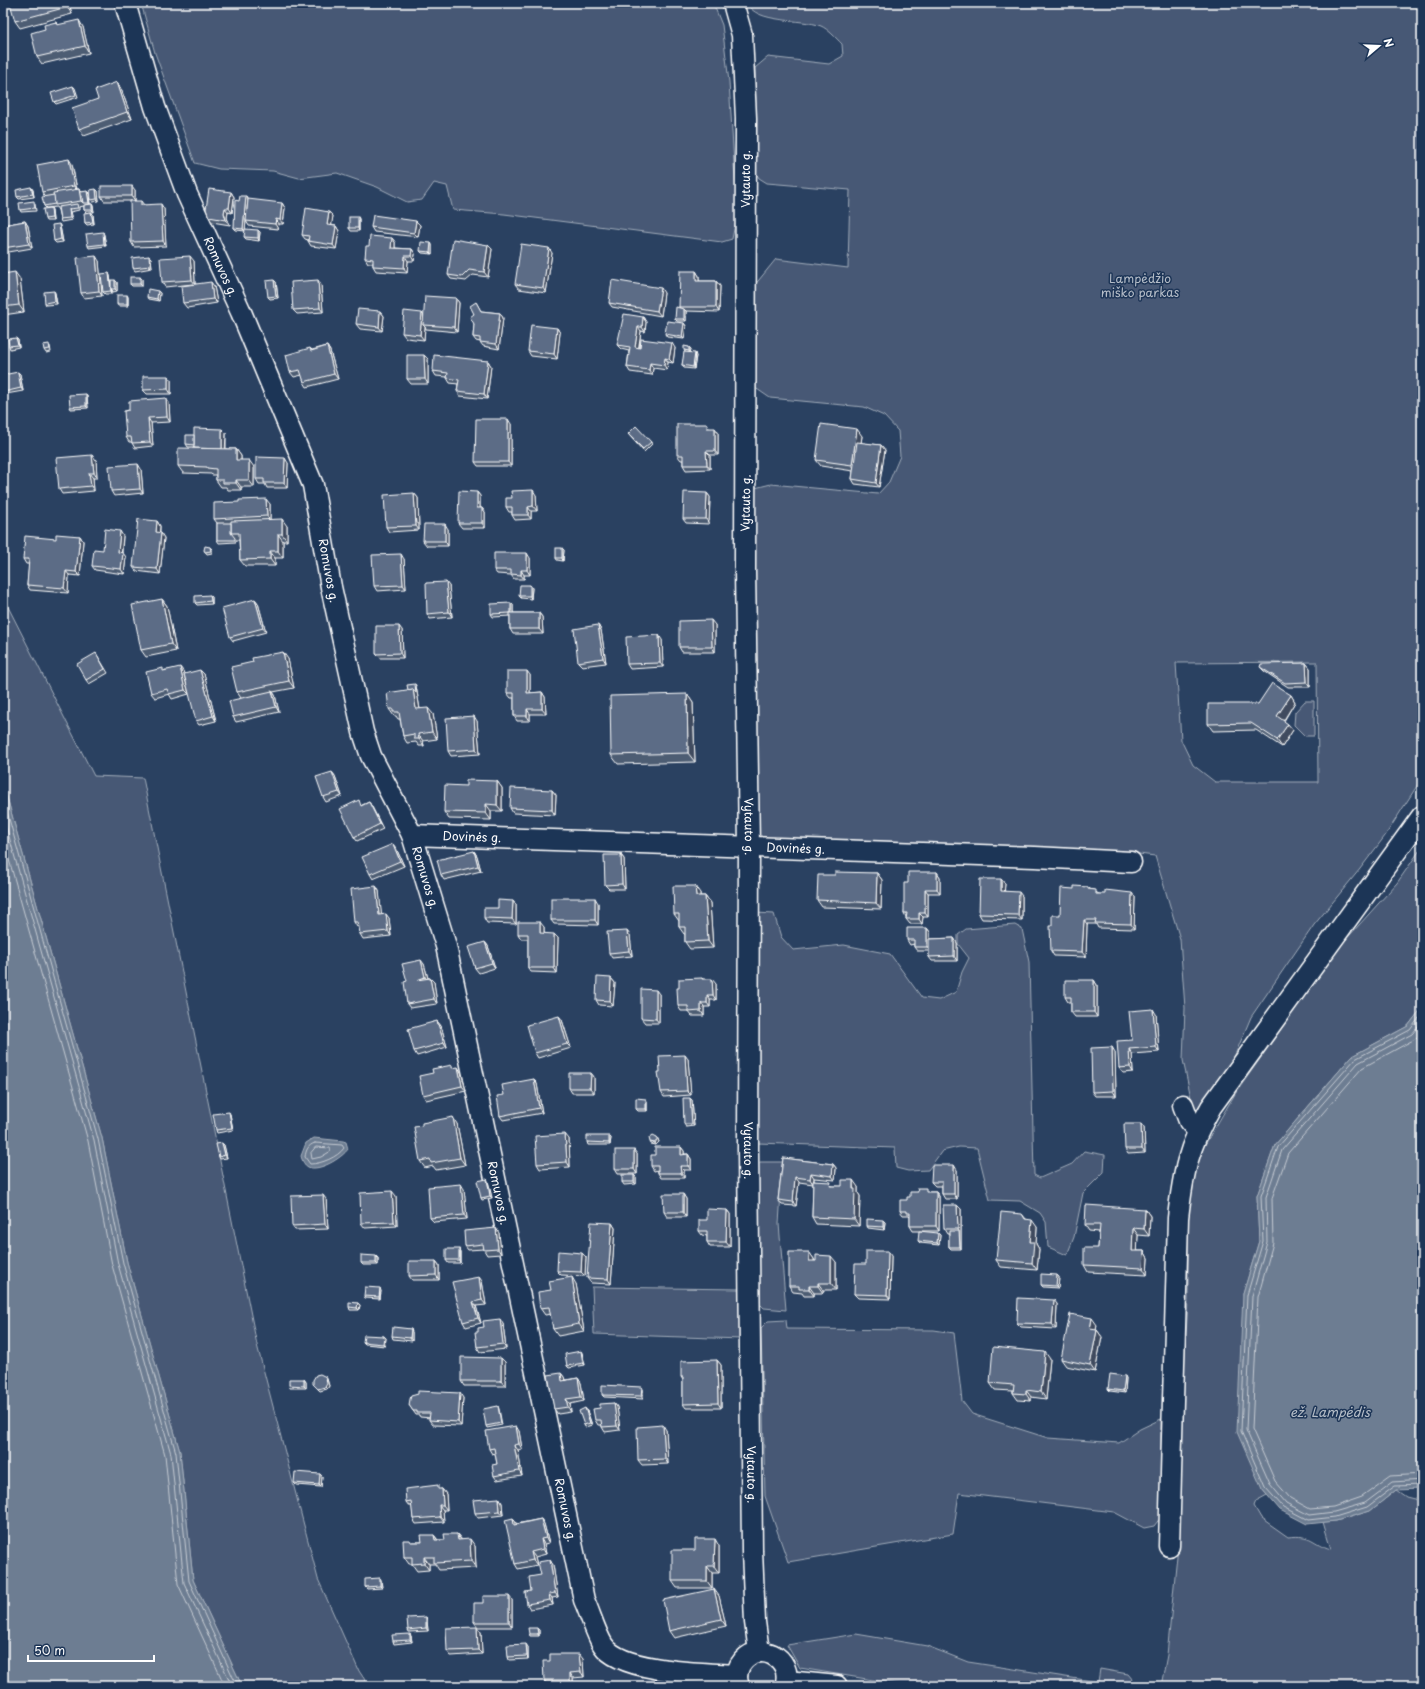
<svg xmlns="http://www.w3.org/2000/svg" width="1425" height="1689" font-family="'Playpen Sans',sans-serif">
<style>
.green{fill:#465975;stroke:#a2acba;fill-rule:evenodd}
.water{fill:#6d7d92;stroke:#a7b1be}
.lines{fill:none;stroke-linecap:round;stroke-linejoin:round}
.shore{stroke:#c5cbd3;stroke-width:1}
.minor-casing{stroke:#fff;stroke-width:23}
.minor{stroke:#1d3557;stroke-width:20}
.wall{fill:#4e5d73;stroke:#fff}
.shaded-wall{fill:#404c5e;stroke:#fff}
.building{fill:#5b6c86;stroke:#fff}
.labels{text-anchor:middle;stroke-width:3;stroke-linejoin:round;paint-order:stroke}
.street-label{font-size:12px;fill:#fff;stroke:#1d3557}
.park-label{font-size:12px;fill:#b5bdc8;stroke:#1d3557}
.water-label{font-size:13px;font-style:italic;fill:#b6bec8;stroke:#1d3557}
</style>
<rect width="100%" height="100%" fill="#2a4161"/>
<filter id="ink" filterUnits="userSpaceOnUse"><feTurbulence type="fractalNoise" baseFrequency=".025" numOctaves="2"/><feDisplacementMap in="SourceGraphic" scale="8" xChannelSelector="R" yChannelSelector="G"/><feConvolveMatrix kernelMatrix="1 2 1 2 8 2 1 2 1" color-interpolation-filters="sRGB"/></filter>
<g filter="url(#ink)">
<g class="green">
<polygon points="141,3 713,3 722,25 729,82 737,214 732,239 722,242 504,214 453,210 447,186 434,183 422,200 407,202 377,187 337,173 299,178 273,171 219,169 195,163 155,53"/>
<path d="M747,3H1422V778L1385,836L1360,869L1314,925L1251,1017L1229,1069L1194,1112L1183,1060L1185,1008L1180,939L1155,856L1115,851L763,839L756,834L755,488L771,484L878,494L889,482L900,456L898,431L884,416L864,407L770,398L754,387V286L776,259L848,268L850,190L767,183L759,178L753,168L756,116L755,68L768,57L829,64L843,56L842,44C836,38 828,29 821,26C801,18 756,24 747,3ZM1317,662L1318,782H1215L1193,765L1181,740L1176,663Z"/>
<polygon points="3,597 94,776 143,778 257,1345 318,1579 359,1671 369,1686 242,1686 193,1580 180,1452 127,1262 102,1138 3,783"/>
<polygon points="1305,701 1314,701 1314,736 1305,736 1294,725 1295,712"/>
<path d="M1422,847V1008L1408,1026L1352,1056L1275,1145L1257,1196L1259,1241L1243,1294L1262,1489L1267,1495L1256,1501L1254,1506L1261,1518L1288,1537C1313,1534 1311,1543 1331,1549L1323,1522L1336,1521L1370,1511L1396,1490L1406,1497L1422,1501V1686H1161L1167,1655L1177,1556L1181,1427L1188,1300V1194L1203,1148L1235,1094L1341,945L1397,883Z"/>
<polygon points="756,913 774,914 781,937 793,950 844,945 890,954 922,998 939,1000 956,992 962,972 969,958 958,944 958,935 966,929 1015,925 1022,929 1029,962 1034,1175 1040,1178 1072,1164 1084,1151 1105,1155 1104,1172 1083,1193 1074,1237 1067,1255 1048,1247 1046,1222 1040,1213 1020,1201 990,1200 977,1148 959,1147 942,1151 928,1170 908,1171 896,1168 895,1148 758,1143"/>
<polygon points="760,1162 783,1162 779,1224 786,1310 764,1308 759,1303 755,1168"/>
<polygon points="592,1287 740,1289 742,1339 594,1334"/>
<polygon points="786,1320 787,1329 934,1330 954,1333 962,1401 972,1414 1048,1438 1119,1443 1140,1429 1161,1419 1161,1517 1154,1526 1144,1528 1114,1512 959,1493 953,1534 788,1562 765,1496 761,1328 768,1321"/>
<polygon points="856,1634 927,1646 968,1662 1098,1682 1100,1669 1128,1674 1138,1686 909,1686 800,1668 787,1645"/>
</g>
<g class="water">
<polygon points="3,783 102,1138 127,1262 180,1452 193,1580 242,1686 3,1686"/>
<polygon points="1422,1008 1422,1489 1396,1490 1370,1511 1336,1521 1307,1524 1280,1510 1262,1489 1237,1432 1243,1294 1259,1241 1257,1196 1275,1145 1352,1056 1408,1026"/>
<path d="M314,1138L343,1141L346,1142L348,1149C342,1158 319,1172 308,1167C304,1165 302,1160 301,1156L306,1143Z"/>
</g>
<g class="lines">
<g class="shore">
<polyline points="3,797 98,1139 123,1263 176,1453 189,1581 237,1686"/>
<polyline points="3,815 94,1140 118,1264 171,1454 184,1583 232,1686"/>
<polyline points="3,838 88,1141 112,1265 165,1455 178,1584 225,1686"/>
<polyline points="1422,1014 1410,1030 1355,1059 1278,1147 1261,1196 1263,1241 1247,1295 1241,1431 1265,1487 1283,1507 1308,1520 1335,1517 1367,1507 1395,1486 1422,1485"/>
<polyline points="1422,1022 1412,1034 1358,1063 1282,1150 1266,1197 1267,1242 1252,1296 1246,1430 1270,1484 1286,1503 1309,1515 1334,1512 1365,1503 1393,1482 1422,1480"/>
<polyline points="1422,1032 1415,1039 1362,1068 1288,1153 1272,1198 1273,1243 1258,1297 1252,1429 1275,1481 1290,1498 1310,1509 1333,1507 1362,1497 1391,1476 1422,1474"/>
<path d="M315,1143L342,1145L344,1148C338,1157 321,1164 310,1164L305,1157C306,1150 308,1145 315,1143Z"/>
<polygon points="316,1147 330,1148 331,1151 321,1157 312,1159 311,1153"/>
</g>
<g class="minor-casing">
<g id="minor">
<path id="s1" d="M125,3L155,107L187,194L241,312L313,485L331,587L363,732L371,756L412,835L446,946L584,1600C590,1613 596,1634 603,1645C621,1673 706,1673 737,1675"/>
<path id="s2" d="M733,3L742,35L746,118L745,570L749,847L748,1150L752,1551L755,1622L759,1652"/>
<path id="s3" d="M412,835L1035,857L1131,862"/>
<polyline points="1183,1105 1189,1121 1197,1130"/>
<path d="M1169,1546L1178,1218C1183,1173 1188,1147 1211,1107L1422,816"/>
<polyline points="787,1681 837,1686"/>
<path d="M739,1686C736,1679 737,1671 740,1665C756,1638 795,1657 785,1686"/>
</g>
</g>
<use href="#minor" class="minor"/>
</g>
<g class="wall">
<polygon points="69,3 72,14 20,28 15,21"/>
<polygon points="56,22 58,25 83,27 89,53 42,64 37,57 45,29"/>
<polygon points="73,86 75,88 78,97 56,104 54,102"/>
<polygon points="121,89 132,119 84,136 79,129 98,99"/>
<polygon points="72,164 77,189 79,189 82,192 89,193 90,204 92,204 93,206 94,212 91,212 93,214 94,224 87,225 85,223 86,212 84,210 84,206 79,207 79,210 70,212 72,220 61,222 60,219 58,210 56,207 46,208 44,206 45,197 42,192"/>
<polygon points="31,187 33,190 34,197 19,199 17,197"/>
<polygon points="135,190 135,201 104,201 101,196"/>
<polygon points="98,191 99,201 93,202 91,200"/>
<polygon points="231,192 234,197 232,213 228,212 227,218 230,225 212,222 209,217"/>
<polygon points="246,196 248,199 245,231 236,230 234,228 239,201"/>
<polygon points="141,201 144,205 164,209 166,246 134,247 131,242"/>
<polygon points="282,203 285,208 283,224 279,224 278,229 249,226 246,221"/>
<polygon points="35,204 36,211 21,212 20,210"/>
<polygon points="51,208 52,210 53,221 46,221 45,219"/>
<polygon points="333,216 331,225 336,226 339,231 336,249 311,246 308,241 308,240 305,239 302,235"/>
<polygon points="358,217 359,219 359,231 351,231 349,228"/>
<polygon points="25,221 28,226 32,248 3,253 3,225"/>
<polygon points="59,224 60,226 63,242 56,243 54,241"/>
<polygon points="420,225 418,237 374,232 371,227"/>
<polygon points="103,232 104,235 106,246 89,248 88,246"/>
<polygon points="260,232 259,241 246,239 244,237"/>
<polygon points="392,238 395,242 395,248 412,249 415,254 414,261 408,261 407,273 376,271 373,266 373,263 368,263 365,258 369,246"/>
<polygon points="431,243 432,245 432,254 422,253 420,251"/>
<polygon points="488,245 492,249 488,277 473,275 466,281 451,279 448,275"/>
<polygon points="552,253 546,293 519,289 515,284"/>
<polygon points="149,256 151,258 152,268 135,271 133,268"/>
<polygon points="99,261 102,296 84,298 81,293"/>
<polygon points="194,261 195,284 214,286 217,303 187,308 183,303 193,284 165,287 162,282"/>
<polygon points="3,269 6,273 20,279 24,312 3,315"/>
<polygon points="696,271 699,276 699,281 716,281 720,286 719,312 686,311 686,321 677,321 675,319 680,308 679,307"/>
<polygon points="109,273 110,276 111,285 117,282 117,291 113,292 112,290 112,294 105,294 103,292"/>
<polygon points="142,279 142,286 132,286 130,284"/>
<polygon points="276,282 278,298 270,299 268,297"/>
<polygon points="321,285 323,312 297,314 293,310"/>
<polygon points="54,291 55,293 57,304 46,305 45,303"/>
<polygon points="158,291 160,293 159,301 148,299 147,297"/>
<polygon points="664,293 661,316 612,307 609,303"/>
<polygon points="127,295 128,297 128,306 118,306 117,304"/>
<polygon points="456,298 459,303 457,332 426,329 425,327 424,340 406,338 402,333 424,315"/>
<polygon points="476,302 481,311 500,313 503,318 499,349 483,346 480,342 476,341 473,337 474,324 474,314"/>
<polygon points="380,311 384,316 382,331 360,329 356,324"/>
<polygon points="643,317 646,322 645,332 641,331 639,348 675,348 673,363 668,362 667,370 653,368 652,375 630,372 627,367 629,351 621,349 617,345"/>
<polygon points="684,323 686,326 684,339 667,337 665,334"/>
<polygon points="557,328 560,333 557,359 531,356 528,351"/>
<polygon points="16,338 18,340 19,347 10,349 9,346"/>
<polygon points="50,346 51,352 46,353 44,350"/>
<polygon points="327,346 330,351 338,379 307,387 304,382 302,375 294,377 290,372 310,348 312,350"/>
<polygon points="689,347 691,349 690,353 696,356 694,369 684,368 682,365 685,352 684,350"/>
<polygon points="424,355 428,359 428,384 411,384 407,379"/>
<polygon points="488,361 491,366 487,399 460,396 457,391 458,384 450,383 447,378 447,377 436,376 433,371"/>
<polygon points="18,372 20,374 23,391 6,394 4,392"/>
<polygon points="171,380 171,394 147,394 143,390"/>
<polygon points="86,394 87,396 88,408 71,409 70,407"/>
<polygon points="166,398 169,403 170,422 151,423 153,446 135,448 132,443 131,442 129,442 126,437"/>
<polygon points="511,424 511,466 478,466 475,462"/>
<polygon points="709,428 718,432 718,455 710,455 710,469 686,470 683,465 683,460 681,460 677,455"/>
<polygon points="226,433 226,449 236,449 241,456 241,460 254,467 254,487 241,487 241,490 228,490 226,487 221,487 216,480 216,475 212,475 211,474 183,473 178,466 194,448 194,447 188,447 186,444 194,435"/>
<polygon points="628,434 651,442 652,444 644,452"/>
<polygon points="862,436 861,443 881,445 885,450 879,487 855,484 852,479 853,471 821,466 816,460"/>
<polygon points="96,460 97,478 93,478 94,491 62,494 59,489"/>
<polygon points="288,463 287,488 267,488 265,484 259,484 256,479"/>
<polygon points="141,469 143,493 114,496 111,491"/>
<polygon points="477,492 480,496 480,508 482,508 485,512 485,528 462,528 458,523"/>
<polygon points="414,493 418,498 419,530 389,532 386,527"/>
<polygon points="707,493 710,497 709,524 686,523 683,519"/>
<polygon points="536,495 537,511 531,511 531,519 515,520 512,515 512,512 509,512 506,507 512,498"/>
<polygon points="270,504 270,520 287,526 287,541 283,541 283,558 275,558 275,566 245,566 240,560 239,540 236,540 236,542 219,543 217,540 217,523 214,519"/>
<polygon points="157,521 160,526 160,533 164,538 160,574 136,571 133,567"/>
<polygon points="448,529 448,546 427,546 423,541"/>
<polygon points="80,536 83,541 80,576 69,575 68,593 30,590 27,585 29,564 26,564 23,559 56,539"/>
<polygon points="123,536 122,553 126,557 124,574 95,570 92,566 103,550"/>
<polygon points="210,547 212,549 212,553 207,554 204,550"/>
<polygon points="562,548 564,550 563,561 557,560 556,558"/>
<polygon points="530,558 530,575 524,575 524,579 514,579 511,575 497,574 494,570"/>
<polygon points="404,559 406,589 377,591 374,586"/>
<polygon points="530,585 532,588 531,599 521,598 519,596"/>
<polygon points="449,586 452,617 430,619 427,614"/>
<polygon points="210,595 212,597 212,604 197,605 195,603"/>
<polygon points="162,599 167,606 176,651 146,657 141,650"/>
<polygon points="255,599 258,603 266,632 233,641 230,637"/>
<polygon points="511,603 513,605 513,613 539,613 542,617 543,634 513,634 510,629 510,616 493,617 491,614"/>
<polygon points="598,625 601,630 606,663 582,666 578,662"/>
<polygon points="715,625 715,652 682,652 679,647"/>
<polygon points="402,630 403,658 380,658 376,654"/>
<polygon points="662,640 663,667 630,669 627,664"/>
<polygon points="96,653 108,673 89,684 86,680"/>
<polygon points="288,659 294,688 273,692 275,695 279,712 236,722 233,717 241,698 237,692"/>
<polygon points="1306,663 1310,668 1310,687 1288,687 1264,671 1260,667"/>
<polygon points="165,670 183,671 189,694 172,699 169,694 155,698 151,693"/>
<polygon points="200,670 204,674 216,721 199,725 196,721"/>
<polygon points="530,675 530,693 542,692 545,697 546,714 530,714 530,721 517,721 514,716 514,698 511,698 507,693"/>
<polygon points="415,684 416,686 420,709 433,714 437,739 423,741 424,746 419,746 416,742 407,743 403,736 400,719 398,719 396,716 394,716 389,709 408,690"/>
<polygon points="687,694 693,703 695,762 618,764 611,755"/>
<polygon points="1291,695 1295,702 1284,721 1293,730 1282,747 1256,730 1213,731 1208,724 1258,704"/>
<polygon points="477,721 480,754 451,756 448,751"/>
<polygon points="332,772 335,776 342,796 326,802 323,797"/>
<polygon points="497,781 502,788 502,811 491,811 491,820 449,819 444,812"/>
<polygon points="552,790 556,795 555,815 513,813 510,808"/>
<polygon points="369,802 372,807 383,829 357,841 354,837 362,805"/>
<polygon points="396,848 404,866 373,879 370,874"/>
<polygon points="474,851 477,856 481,871 444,880 441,875"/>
<polygon points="621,855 624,859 625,889 609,889 605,885"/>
<polygon points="937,872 940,877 940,893 928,893 928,917 923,917 922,924 910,924 906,919 906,917 904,913 908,883"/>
<polygon points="877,873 882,880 881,909 822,907 817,900 835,875"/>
<polygon points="1001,879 1005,884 1004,891 1022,896 1022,920 982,919 979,914"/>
<polygon points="376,886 379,891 381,914 389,918 391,936 363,939 360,934 359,926 357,927 354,922"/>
<polygon points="1088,887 1090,889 1099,894 1135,897 1134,929 1098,928 1096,924 1087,924 1086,957 1054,956 1051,951 1060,915 1074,889"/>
<polygon points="700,893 700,896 705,896 710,903 713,948 690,949 685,942 685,934 684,934 679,927 679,921 674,914"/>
<polygon points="513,901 516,905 516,924 487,923 484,918 498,908"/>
<polygon points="598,903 598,925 554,924 551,920"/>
<polygon points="544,927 544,933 558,938 557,973 531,972 528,968 528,939 521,939 518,934"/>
<polygon points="927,928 930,932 930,939 954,938 957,943 957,961 932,961 929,957 929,951 917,951 914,947 914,944 910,945 907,940"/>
<polygon points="630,935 632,956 612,958 609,953"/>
<polygon points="485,942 488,946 495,968 479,973 475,968"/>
<polygon points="424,964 428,978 430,978 434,982 437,1004 410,1008 407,1004 407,981"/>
<polygon points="611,978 615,983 613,1006 599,1005 596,1000"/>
<polygon points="702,978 703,979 716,984 716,1000 710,1000 710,1007 704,1007 704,1016 692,1016 688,1011 681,1011 678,1006"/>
<polygon points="1094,980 1097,985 1097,1017 1075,1017 1071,1012 1071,1002 1068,1002 1065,997"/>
<polygon points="659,994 659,1023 645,1023 641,1018"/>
<polygon points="1156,1014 1159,1052 1132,1054 1133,1072 1123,1073 1119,1068 1132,1040"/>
<polygon points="559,1016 562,1020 571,1048 538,1058 535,1053"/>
<polygon points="437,1021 441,1026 447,1047 417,1056 414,1051"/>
<polygon points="1115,1052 1116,1096 1095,1096 1092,1092"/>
<polygon points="688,1059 691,1095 664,1097 661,1092"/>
<polygon points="454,1068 461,1072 466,1091 426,1100 423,1095"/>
<polygon points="591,1073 594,1077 594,1093 572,1093 569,1088"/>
<polygon points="534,1079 537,1084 542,1113 503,1120 500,1116 504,1095"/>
<polygon points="690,1098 692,1100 694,1126 686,1127 684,1124"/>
<polygon points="647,1101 647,1111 638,1111 636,1109"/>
<polygon points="230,1114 233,1130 217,1133 216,1130"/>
<polygon points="457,1124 465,1165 436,1170 433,1166 425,1168 420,1161"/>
<polygon points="1144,1128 1145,1153 1128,1154 1125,1149"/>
<polygon points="611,1138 610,1145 588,1145 587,1142"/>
<polygon points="569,1139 570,1167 540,1169 537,1164"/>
<polygon points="658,1139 659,1142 656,1145 651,1144 650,1142"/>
<polygon points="222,1143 224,1145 227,1158 220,1159 219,1157"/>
<polygon points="681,1147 684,1151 684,1154 688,1154 691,1159 691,1170 684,1170 684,1178 661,1178 658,1173 658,1170 654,1171 651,1166"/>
<polygon points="637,1154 637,1174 618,1174 615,1169"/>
<polygon points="783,1158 833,1164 836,1168 835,1180 814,1178 814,1181 833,1186 858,1187 858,1193 860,1196 859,1226 816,1224 812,1217 813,1184 799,1182 796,1206 782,1205 778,1200"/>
<polygon points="957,1170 957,1199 945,1199 942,1194 942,1186 935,1186 931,1182"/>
<polygon points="634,1175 636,1177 636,1184 624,1185 622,1182"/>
<polygon points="487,1179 488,1181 492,1198 482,1200 481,1198"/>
<polygon points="464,1189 467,1219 434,1222 430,1218"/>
<polygon points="928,1192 936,1192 939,1196 939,1231 913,1231 910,1226 910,1216 909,1215 903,1215 900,1211 910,1197"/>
<polygon points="683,1194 686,1199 686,1217 667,1217 664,1212"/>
<polygon points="396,1196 397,1226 365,1228 361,1223"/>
<polygon points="326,1199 328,1229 295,1230 292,1226"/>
<polygon points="961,1209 961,1249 951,1249 949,1247 949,1234 947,1234 944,1229"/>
<polygon points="1145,1209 1150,1216 1149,1236 1138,1235 1137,1251 1144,1251 1148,1258 1147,1275 1088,1272 1084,1265 1098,1248 1099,1232 1089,1231 1085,1225"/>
<polygon points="727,1210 730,1214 730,1247 710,1247 707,1242 707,1236 702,1235 699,1231 707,1220"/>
<polygon points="1022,1214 1026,1219 1037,1227 1036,1244 1039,1249 1037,1270 1001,1267 996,1260"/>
<polygon points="885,1222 884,1230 868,1228 867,1226"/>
<polygon points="612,1223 615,1228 611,1284 591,1283 587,1278"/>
<polygon points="499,1233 501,1254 487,1255 484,1250 484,1249 468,1250 465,1246"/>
<polygon points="938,1233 940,1235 939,1245 920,1243 918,1241"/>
<polygon points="459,1249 460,1252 460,1263 448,1263 446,1260"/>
<polygon points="809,1252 814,1259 814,1261 836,1262 836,1290 823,1290 823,1293 814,1293 814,1296 804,1296 802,1293 793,1292 789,1286"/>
<polygon points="891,1256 890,1299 858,1298 854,1294 866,1264"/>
<polygon points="586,1257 585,1276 561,1275 557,1271"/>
<polygon points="378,1258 378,1265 363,1265 361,1263"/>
<polygon points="436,1261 439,1265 439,1280 412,1280 409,1276"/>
<polygon points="1059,1277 1058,1288 1043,1287 1041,1285"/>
<polygon points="482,1281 486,1305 476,1306 481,1323 466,1327 463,1322"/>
<polygon points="576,1284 584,1331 558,1336 553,1329 551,1314 545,1315 540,1308 551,1290"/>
<polygon points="381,1291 380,1299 365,1298 364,1296"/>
<polygon points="358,1303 360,1305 359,1310 350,1310 349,1307"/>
<polygon points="1057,1304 1056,1329 1021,1327 1017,1323"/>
<polygon points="503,1324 506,1349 480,1352 477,1347 478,1332 484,1327"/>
<polygon points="1097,1325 1096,1330 1097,1330 1102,1337 1095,1372 1066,1366 1061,1359"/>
<polygon points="412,1332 412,1341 393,1339 392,1336"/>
<polygon points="384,1336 386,1338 385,1346 365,1344 363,1342"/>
<polygon points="581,1351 582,1353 585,1365 569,1368 567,1366"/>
<polygon points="1050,1359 1046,1399 1031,1397 1031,1401 1018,1400 1013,1393 1013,1391 995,1390 990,1383"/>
<polygon points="717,1360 721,1365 721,1408 686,1408 683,1404 683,1380 681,1377"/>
<polygon points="505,1362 505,1386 464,1386 461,1381"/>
<polygon points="561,1373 564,1377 565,1380 578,1378 581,1383 584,1401 570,1404 571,1412 558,1414 554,1409"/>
<polygon points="326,1377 327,1379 329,1386 327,1389 320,1391 313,1384"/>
<polygon points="1126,1378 1125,1393 1110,1391 1108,1389"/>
<polygon points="304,1379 306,1382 306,1388 290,1388 289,1385"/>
<polygon points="643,1389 643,1399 604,1397 602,1395"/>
<polygon points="418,1394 463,1398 461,1426 433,1425 429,1420 430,1418 420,1417 419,1415 416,1415 409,1405"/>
<polygon points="614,1403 617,1407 620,1430 605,1432 602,1427 602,1425 598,1425 595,1420 600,1408"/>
<polygon points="498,1406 499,1409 502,1425 487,1428 486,1426"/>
<polygon points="585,1408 587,1411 592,1425 585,1427 584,1425"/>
<polygon points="666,1430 668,1464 642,1465 638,1460"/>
<polygon points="519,1431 522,1449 518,1450 522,1476 497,1480 494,1476 497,1464 495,1453 492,1454 489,1449"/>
<polygon points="320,1474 322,1476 321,1487 296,1485 294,1483"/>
<polygon points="441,1489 442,1489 446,1494 447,1510 443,1510 444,1522 416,1524 413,1519 412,1506 409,1506 406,1502"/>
<polygon points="499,1498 502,1503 503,1515 478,1518 475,1513"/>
<polygon points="513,1518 516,1523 516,1524 541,1519 544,1524 549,1543 544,1544 546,1554 535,1557 537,1565 518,1569 515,1564"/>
<polygon points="457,1534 462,1540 475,1546 476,1568 439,1570 435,1564 429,1564 429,1570 417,1571 412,1564 409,1564 404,1557 412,1542 422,1542 434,1535 438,1540 445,1540"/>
<polygon points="719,1546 719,1573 712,1573 712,1588 677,1588 672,1581 695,1550"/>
<polygon points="550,1560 553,1565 558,1597 552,1598 553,1605 530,1609 527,1604 541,1575"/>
<polygon points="380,1578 381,1580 382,1588 367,1589 365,1587"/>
<polygon points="719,1596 726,1626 674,1638 669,1631"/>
<polygon points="512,1600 512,1627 478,1627 474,1622 483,1603"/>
<polygon points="426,1617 427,1620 428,1631 409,1632 408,1630"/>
<polygon points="477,1627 481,1632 482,1654 451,1656 447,1651"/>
<polygon points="539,1630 539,1636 530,1636 529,1634"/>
<polygon points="411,1636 412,1642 394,1644 393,1641"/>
<polygon points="528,1647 528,1659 509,1660 508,1657"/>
<polygon points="583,1659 584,1677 573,1678 573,1684 547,1685 544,1680"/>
</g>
<g class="shaded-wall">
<polygon points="66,3 69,3 72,14 67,7"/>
<polygon points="79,20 83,27 89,53 85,46"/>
<polygon points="117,82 121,89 132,119 127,112"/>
<polygon points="69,159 72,164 77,191 74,186"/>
<polygon points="132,186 135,190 135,201 132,196"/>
<polygon points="31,187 33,190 34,197 33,194"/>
<polygon points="79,189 83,194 83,203 81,201"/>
<polygon points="96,189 98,191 99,201 97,199"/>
<polygon points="87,191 89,193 90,205 89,203"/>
<polygon points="231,192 234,197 232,213 229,208"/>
<polygon points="246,196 248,199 245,231 243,229"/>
<polygon points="282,203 285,208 283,224 280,220"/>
<polygon points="92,204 93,206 94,212 92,210"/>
<polygon points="161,204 164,209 166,246 163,241"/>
<polygon points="51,208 52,210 53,221 52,218"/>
<polygon points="225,208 228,212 227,218 230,225 226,220 224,213"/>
<polygon points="69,209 70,212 72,220 70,218"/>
<polygon points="91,212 93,214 94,224 93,222"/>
<polygon points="329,212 333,216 331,229 327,225"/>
<polygon points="358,217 359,219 359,231 358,228"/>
<polygon points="276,219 279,224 278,229 275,224"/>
<polygon points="25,221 28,226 32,248 29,244"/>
<polygon points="416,221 420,225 418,237 414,233"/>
<polygon points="59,224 60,226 63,242 61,239"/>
<polygon points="336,226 339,231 336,249 333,245"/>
<polygon points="258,230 260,232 259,241 258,238"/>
<polygon points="103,232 104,235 106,246 104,244"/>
<polygon points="392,238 395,242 395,252 391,248"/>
<polygon points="431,243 432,245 432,254 430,252"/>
<polygon points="488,245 492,249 488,277 484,272"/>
<polygon points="549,248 552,253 546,293 543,288"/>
<polygon points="412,249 415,254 414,261 411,256"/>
<polygon points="96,256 99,261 102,296 99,291"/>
<polygon points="149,256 151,258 152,268 150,266"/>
<polygon points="190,256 194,261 195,284 192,280"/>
<polygon points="405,256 408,261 407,273 404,268"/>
<polygon points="3,269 6,273 3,276"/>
<polygon points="696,271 699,276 699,285 696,281"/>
<polygon points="15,272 20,279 24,312 19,305"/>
<polygon points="109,273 110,276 112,294 111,291"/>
<polygon points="140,277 142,279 142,286 140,284"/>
<polygon points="115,280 117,282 117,291 115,289"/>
<polygon points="274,280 276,282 278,298 276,296"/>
<polygon points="318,280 321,285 323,312 320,308"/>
<polygon points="716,281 720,286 719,312 716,307"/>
<polygon points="211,282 214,286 217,303 213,299"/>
<polygon points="661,288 664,293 661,316 657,311"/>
<polygon points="54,291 55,293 57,304 55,301"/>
<polygon points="158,291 160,293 159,301 157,299"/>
<polygon points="127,295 128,297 128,306 127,304"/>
<polygon points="456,298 459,303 457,332 454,327"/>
<polygon points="684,309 686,311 686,321 684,319"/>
<polygon points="380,311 384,316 382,331 379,327"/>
<polygon points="422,313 425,318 423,325 425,327 424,340 420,335"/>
<polygon points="500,313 503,318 499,349 496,344"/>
<polygon points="643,317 646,322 645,332 642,327"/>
<polygon points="684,323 686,326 684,339 682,337"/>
<polygon points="638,327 641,331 638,352 635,347"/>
<polygon points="557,328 560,333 557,359 554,354"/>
<polygon points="16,338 18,340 19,347 18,345"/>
<polygon points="672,343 675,348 673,363 669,359"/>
<polygon points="327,346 330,351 338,379 334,374"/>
<polygon points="689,347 691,349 690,353 689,351"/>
<polygon points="695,353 696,356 694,369 693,367"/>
<polygon points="424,355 428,359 428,384 425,379"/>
<polygon points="665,358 668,362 667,370 664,365"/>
<polygon points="488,361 491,366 487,399 484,394"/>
<polygon points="650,363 653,368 652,375 649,370"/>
<polygon points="18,372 20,374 23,391 21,388"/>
<polygon points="168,376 171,380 171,394 168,389"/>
<polygon points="86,394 87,396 88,408 86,406"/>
<polygon points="166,398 169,403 170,422 167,417"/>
<polygon points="148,418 151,423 153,446 150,442"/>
<polygon points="508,419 511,424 511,466 508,462"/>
<polygon points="715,428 718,432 718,455 715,451"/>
<polygon points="222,429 226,433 225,454 222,449"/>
<polygon points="857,429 862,436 857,472 852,465"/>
<polygon points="881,445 885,450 879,487 876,483"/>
<polygon points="236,449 241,456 241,467 236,460"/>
<polygon points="706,451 710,455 710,469 707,465"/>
<polygon points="92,455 96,460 97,478 94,473"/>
<polygon points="285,458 288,463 287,488 284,483"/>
<polygon points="249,460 254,467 254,487 249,480"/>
<polygon points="138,464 141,469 143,493 140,489"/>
<polygon points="89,473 93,478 94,491 91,486"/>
<polygon points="236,480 241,487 241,490 236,483"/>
<polygon points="533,490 536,495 537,511 533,506"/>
<polygon points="477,492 480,496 480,512 477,508"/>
<polygon points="414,493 418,498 419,530 416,526"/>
<polygon points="707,493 710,497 709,524 706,519"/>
<polygon points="266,499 270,504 270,521 267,516"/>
<polygon points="528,507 531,511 531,519 528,515"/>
<polygon points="482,508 485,512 485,528 482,523"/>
<polygon points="282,519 287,526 287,541 282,534"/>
<polygon points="157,521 160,526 159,537 156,532"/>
<polygon points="445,524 448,529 448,546 445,541"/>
<polygon points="120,531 123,536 121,557 118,552"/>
<polygon points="161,533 164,538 160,574 157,569"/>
<polygon points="278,534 283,541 283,558 278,551"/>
<polygon points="80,536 83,541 80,576 76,572"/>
<polygon points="562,548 564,550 563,561 562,558"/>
<polygon points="270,551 275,558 275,566 270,559"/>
<polygon points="123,553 126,557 124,574 121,569"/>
<polygon points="527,553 530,558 530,575 527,570"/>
<polygon points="401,554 404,559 406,589 403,585"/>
<polygon points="521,570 524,575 524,579 521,575"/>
<polygon points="66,571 69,575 68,593 64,588"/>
<polygon points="446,582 449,586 452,617 449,612"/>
<polygon points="530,585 532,588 531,599 530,596"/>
<polygon points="210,595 212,597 212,604 211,601"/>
<polygon points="162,599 167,606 176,651 171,644"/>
<polygon points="255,599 258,603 266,632 263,628"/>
<polygon points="511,603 513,605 513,616 511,613"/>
<polygon points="539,613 542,617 543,634 539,629"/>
<polygon points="711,620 715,625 715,652 712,647"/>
<polygon points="598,625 601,630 606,663 603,658"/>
<polygon points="399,626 402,630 403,658 400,653"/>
<polygon points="659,635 662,640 663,667 660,663"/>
<polygon points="283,652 288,659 294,688 289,681"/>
<polygon points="1306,663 1310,668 1310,687 1307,682"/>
<polygon points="180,667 183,671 189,694 185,690"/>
<polygon points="200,670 204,674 216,721 213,716"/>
<polygon points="527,671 530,675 530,697 527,693"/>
<polygon points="415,684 416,686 421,716 416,709 413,689"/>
<polygon points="272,691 275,695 279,712 276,707"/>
<polygon points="542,692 545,697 546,714 542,709"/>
<polygon points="687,694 693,703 695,762 688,753"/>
<polygon points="1291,695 1295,702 1282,723 1277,716"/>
<polygon points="428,708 433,714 437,739 432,732"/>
<polygon points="527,709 530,714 530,721 527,716"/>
<polygon points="474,716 477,721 480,754 476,749"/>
<polygon points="1288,724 1293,730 1282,747 1277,740"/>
<polygon points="418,734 423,741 424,746 419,739"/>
<polygon points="332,772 335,776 342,796 339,792"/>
<polygon points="497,781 502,788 502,811 497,805"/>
<polygon points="552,790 556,795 555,815 552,810"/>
<polygon points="369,802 372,807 383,829 380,824"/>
<polygon points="486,804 491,811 491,820 486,813"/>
<polygon points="393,844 396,848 404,866 400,861"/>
<polygon points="474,851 477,856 481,871 478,866"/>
<polygon points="621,855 624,859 625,889 622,884"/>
<polygon points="937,872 940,877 940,893 937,889"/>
<polygon points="877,873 882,880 881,909 876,903"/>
<polygon points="1001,879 1005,884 1004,896 1001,891"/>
<polygon points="376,886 379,891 382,919 379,915"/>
<polygon points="695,886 700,893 700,903 696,896"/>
<polygon points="925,889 928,893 928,917 925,913"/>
<polygon points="1019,892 1022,896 1022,920 1018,915"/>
<polygon points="1132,893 1135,897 1134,929 1131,924"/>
<polygon points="705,896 710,903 713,948 708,941"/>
<polygon points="595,898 598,903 598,925 595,920"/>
<polygon points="513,901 516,905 516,924 512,919"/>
<polygon points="919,913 923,917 922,924 919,919"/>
<polygon points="386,914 389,918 391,936 388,931"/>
<polygon points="1084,920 1087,924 1086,957 1082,952"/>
<polygon points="540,922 544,927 544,938 540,933"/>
<polygon points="927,928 930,932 930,951 927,947"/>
<polygon points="627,931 630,935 632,956 629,951"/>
<polygon points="554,934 558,938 557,973 554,968"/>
<polygon points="954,938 957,943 957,961 954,956"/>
<polygon points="485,942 488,946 495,968 492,963"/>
<polygon points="421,960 424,964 429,982 425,977"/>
<polygon points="430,978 434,982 437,1004 434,999"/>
<polygon points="611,978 615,983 613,1006 610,1001"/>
<polygon points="712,979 716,984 716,1000 713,995"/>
<polygon points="1094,980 1097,985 1097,1017 1094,1012"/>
<polygon points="656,990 659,994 659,1023 656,1019"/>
<polygon points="707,995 710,1000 710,1007 707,1003"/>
<polygon points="701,1003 704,1007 704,1016 701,1011"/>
<polygon points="1153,1009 1156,1014 1159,1052 1156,1047"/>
<polygon points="559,1016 562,1020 571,1048 567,1044"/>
<polygon points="437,1021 441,1026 447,1047 444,1043"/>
<polygon points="1112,1047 1115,1052 1116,1096 1113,1091"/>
<polygon points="1129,1049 1132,1054 1133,1072 1130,1067"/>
<polygon points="685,1055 688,1059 691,1095 687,1091"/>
<polygon points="458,1067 461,1072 466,1091 462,1086"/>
<polygon points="591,1073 594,1077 594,1093 590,1088"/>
<polygon points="534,1079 537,1084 542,1113 539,1108"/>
<polygon points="690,1098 692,1100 694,1126 692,1124"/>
<polygon points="646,1099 647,1101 647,1111 646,1109"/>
<polygon points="229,1112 230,1114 233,1130 232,1128"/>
<polygon points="453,1117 457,1124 465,1165 460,1158"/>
<polygon points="1141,1124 1144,1128 1145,1153 1142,1149"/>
<polygon points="565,1134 569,1139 570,1167 567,1162"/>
<polygon points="609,1136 611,1138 610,1145 609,1143"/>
<polygon points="657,1137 658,1139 659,1142 656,1145 655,1143"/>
<polygon points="222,1143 224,1145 227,1158 225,1155"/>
<polygon points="681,1147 684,1151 684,1159 681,1155"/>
<polygon points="634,1150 637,1154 637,1174 634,1169"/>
<polygon points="688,1154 691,1159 691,1170 688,1166"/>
<polygon points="833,1164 836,1168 835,1180 832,1176"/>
<polygon points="954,1165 957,1170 957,1199 954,1194"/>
<polygon points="680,1166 684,1170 684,1178 681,1173"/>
<polygon points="811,1173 814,1178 813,1184 810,1179"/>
<polygon points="634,1175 636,1177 636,1184 634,1182"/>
<polygon points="795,1177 799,1182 796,1206 793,1202"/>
<polygon points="487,1179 488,1181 492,1198 490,1196"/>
<polygon points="853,1180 858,1187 858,1193 860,1196 859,1226 854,1219"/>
<polygon points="461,1184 464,1189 467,1219 464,1215"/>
<polygon points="392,1191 396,1196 397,1226 394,1222"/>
<polygon points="936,1192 939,1196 939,1231 936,1226"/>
<polygon points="683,1194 686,1199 686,1217 683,1212"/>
<polygon points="323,1195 326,1199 328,1229 325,1224"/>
<polygon points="957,1205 961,1209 961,1249 960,1247 959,1231 958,1229"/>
<polygon points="1145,1209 1150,1216 1149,1236 1144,1229"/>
<polygon points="727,1210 730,1214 730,1247 726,1242"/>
<polygon points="883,1220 885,1222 884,1230 883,1227"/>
<polygon points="1032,1220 1037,1227 1036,1244 1039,1249 1037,1270 1032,1263 1030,1242"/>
<polygon points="612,1223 615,1228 611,1284 608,1279"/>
<polygon points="496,1228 499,1233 501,1254 498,1249"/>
<polygon points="1133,1228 1138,1235 1137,1258 1132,1251"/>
<polygon points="938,1233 940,1235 939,1245 937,1243"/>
<polygon points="459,1249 460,1252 460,1263 459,1260"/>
<polygon points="888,1251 891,1256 890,1299 887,1295"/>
<polygon points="1144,1251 1148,1258 1147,1275 1143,1268"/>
<polygon points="809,1252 814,1259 814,1268 809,1261"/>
<polygon points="582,1253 586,1257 585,1276 581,1272"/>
<polygon points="376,1256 378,1258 378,1265 376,1263"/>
<polygon points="831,1256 836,1262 836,1290 831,1283"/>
<polygon points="436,1261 439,1265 439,1280 436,1275"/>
<polygon points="1057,1275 1059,1277 1058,1288 1056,1286"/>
<polygon points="479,1277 482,1281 486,1305 482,1300"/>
<polygon points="572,1277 576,1284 584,1331 579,1324"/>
<polygon points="818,1283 823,1290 823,1293 818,1286"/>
<polygon points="809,1286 814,1293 814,1296 809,1289"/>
<polygon points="380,1288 381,1291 380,1299 379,1297"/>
<polygon points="1054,1300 1057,1304 1056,1329 1052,1324"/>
<polygon points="473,1302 476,1306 481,1323 478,1318"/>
<polygon points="358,1303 360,1305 359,1310 357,1308"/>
<polygon points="1092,1318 1097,1325 1095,1336 1090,1329"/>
<polygon points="500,1319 503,1324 506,1349 503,1344"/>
<polygon points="411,1329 412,1332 412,1341 410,1338"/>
<polygon points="1097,1330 1102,1337 1095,1372 1090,1365"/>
<polygon points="384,1336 386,1338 385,1346 383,1344"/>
<polygon points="581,1351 582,1353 585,1365 583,1363"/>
<polygon points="1045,1352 1050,1359 1046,1399 1041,1392"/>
<polygon points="501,1358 505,1362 505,1386 501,1381"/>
<polygon points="717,1360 721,1365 721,1408 718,1403"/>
<polygon points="561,1373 564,1377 566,1385 562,1381"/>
<polygon points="1125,1376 1126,1378 1125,1393 1123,1391"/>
<polygon points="326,1377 327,1379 329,1386 327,1389 325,1387"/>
<polygon points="578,1378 581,1383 584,1401 581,1397"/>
<polygon points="304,1379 306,1382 306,1388 304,1386"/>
<polygon points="642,1387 643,1389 643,1399 641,1396"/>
<polygon points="1026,1390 1031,1397 1031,1401 1026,1394"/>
<polygon points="460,1393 463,1398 461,1426 458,1422"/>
<polygon points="566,1399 570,1404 571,1412 568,1407"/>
<polygon points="614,1403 617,1407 620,1430 617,1426"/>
<polygon points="585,1408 587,1411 592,1425 590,1423"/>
<polygon points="663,1425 666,1430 668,1464 665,1459"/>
<polygon points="516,1426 519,1431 522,1449 519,1444"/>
<polygon points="514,1445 518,1450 522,1476 519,1471"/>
<polygon points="320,1474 322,1476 321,1487 319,1485"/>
<polygon points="442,1489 446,1494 447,1510 443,1505"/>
<polygon points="499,1498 502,1503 503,1515 500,1511"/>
<polygon points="439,1505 443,1510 444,1522 440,1517"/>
<polygon points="513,1518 516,1523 517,1530 514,1525"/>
<polygon points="541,1519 544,1524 549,1543 546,1538"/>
<polygon points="457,1534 462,1541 458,1540"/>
<polygon points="434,1535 439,1542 435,1540"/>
<polygon points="470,1539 475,1546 476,1568 471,1561"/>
<polygon points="541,1539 544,1544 546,1554 543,1549"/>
<polygon points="715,1539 719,1546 719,1573 714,1566"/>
<polygon points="531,1552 535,1557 537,1565 533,1560"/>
<polygon points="424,1557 429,1564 429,1570 424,1563"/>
<polygon points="550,1560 553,1565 558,1597 555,1593"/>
<polygon points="707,1566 712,1573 712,1588 707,1581"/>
<polygon points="380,1578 381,1580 382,1588 380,1586"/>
<polygon points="714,1589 719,1596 726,1626 721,1619"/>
<polygon points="549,1594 552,1598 553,1605 550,1600"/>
<polygon points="509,1596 512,1600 512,1627 509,1622"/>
<polygon points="426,1617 427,1620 428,1631 426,1628"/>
<polygon points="477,1627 481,1632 482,1654 478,1650"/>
<polygon points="537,1628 539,1630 539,1636 538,1634"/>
<polygon points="410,1634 411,1636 412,1642 410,1640"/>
<polygon points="526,1644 528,1647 528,1659 527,1656"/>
<polygon points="579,1654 583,1659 584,1677 581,1672"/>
<polygon points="570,1673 573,1678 573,1684 570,1680"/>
</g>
<g class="building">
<polygon points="10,3 66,3 67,7 15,21"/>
<polygon points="79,20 85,46 37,57 31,33 45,29 44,25 56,22 57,25"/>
<polygon points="117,82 127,112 79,129 72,108 98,99 95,90"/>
<polygon points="73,86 76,95 54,102 51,93"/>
<polygon points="69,159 74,186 42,192 37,165"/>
<rect x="101" y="186" width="31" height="10"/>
<polygon points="31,187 33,194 17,197 16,190"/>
<polygon points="79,189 81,201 55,205 53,193"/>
<polygon points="96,189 97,199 91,200 90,190"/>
<polygon points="209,189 231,192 229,208 225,208 224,213 226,220 209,217 206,209"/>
<polygon points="87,191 89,203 83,203 81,192"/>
<polygon points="54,195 55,204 44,206 42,197"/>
<polygon points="240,196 246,196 243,229 234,228 235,200 239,201"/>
<polygon points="248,199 282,203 280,220 276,219 275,224 246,221"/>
<polygon points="34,201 35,208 20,210 19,203"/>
<polygon points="130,201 141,201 141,205 161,204 163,241 131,242"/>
<polygon points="77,204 78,208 69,209 70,218 60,219 58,207"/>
<polygon points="92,204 92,210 84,210 84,205"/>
<polygon points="51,208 52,218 45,219 43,209"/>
<polygon points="306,208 329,212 327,225 336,226 333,245 308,241 309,236 302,235"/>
<polygon points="91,212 93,222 85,223 84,213"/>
<polygon points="373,215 416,221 414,233 371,227"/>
<rect x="349" y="217" width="9" height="11"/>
<polygon points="25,221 29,244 3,248 3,225"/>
<polygon points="59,224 61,239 54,241 52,225"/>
<polygon points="245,229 258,230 258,238 244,237"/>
<polygon points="103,232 104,244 88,246 86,234"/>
<polygon points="370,236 392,238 391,248 412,249 411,256 405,256 404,268 373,266 373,259 365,258 366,246 369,246"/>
<polygon points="453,239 488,245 484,272 469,270 462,277 448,275"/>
<polygon points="421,242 431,243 430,252 420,251"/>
<polygon points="521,244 549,248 543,288 515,284"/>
<polygon points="96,256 99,291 81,293 77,258"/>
<polygon points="149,256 150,266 133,268 132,258"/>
<polygon points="190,256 192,280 162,282 160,258"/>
<polygon points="680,271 696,271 696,281 716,281 716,307 679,307"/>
<polygon points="15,272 19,305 3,307 3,274"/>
<polygon points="109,273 111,291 103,292 101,274"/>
<rect x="130" y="277" width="10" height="7"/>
<rect x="111" y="280" width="4" height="9"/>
<polygon points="274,280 276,296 268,297 266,281"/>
<polygon points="318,280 320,308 293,310 291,282"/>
<polygon points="612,280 661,288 657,311 609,303"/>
<polygon points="211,282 213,299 183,303 181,286"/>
<polygon points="148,289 158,291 157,299 147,297"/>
<polygon points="54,291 55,301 45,303 44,292"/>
<rect x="117" y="295" width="10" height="9"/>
<polygon points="425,296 456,298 454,327 423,325"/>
<polygon points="476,302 481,311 500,313 496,344 480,342 480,338 473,337 474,324 470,317 474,314 470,306"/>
<polygon points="676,307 684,309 684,319 675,319"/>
<polygon points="358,309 380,311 379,327 356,324"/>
<polygon points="404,311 422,313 420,335 402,333"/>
<polygon points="624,314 643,317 642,327 638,327 635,347 640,348 641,339 672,343 669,359 665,358 664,365 650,363 649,370 627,367 630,347 617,345"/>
<polygon points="667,321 684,323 682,337 665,334"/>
<polygon points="531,325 557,328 554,354 528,351"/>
<polygon points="16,338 18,345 9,346 8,339"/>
<polygon points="49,344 50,349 44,350 43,345"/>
<polygon points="327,346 334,374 304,382 300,370 290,372 286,355 310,348 311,351"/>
<polygon points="684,346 689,347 689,351 684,350"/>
<polygon points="684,352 695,353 693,367 682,365"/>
<polygon points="407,355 424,355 425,379 407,379"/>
<polygon points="434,355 488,361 484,394 457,391 459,380 447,378 448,373 433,371"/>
<polygon points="18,372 21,388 4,392 3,384 3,375"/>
<polygon points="143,376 168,376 168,389 143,390"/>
<polygon points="86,394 86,406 70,407 69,395"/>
<polygon points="166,398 167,417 148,418 150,442 132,443 131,437 126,437 124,411 129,410 129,401"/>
<polygon points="476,419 508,419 508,462 475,462"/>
<polygon points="677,424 707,424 707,428 715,428 715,451 706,451 707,465 683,465 683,455 677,455"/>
<polygon points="821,424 857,429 852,465 816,460"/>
<polygon points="636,426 651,442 643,449 628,434"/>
<polygon points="194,428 222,429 222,449 194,448"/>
<polygon points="186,435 194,435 194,445 186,444"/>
<polygon points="857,442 881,445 876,483 852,479"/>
<polygon points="178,448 236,449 236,460 249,460 249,480 236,480 236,483 223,483 223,480 216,480 216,469 207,468 207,467 178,466"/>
<polygon points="92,455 94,473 89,473 91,486 59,489 56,458"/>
<polygon points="256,457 285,458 284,483 264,483 264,479 256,479"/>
<polygon points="138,464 140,489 111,491 109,466"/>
<polygon points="533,490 533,506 528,507 528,515 512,515 512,507 506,507 506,498 512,498 511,491"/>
<polygon points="459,491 477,492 477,508 482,508 482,523 458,523"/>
<polygon points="684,492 707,493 706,519 683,519"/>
<polygon points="414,493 416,526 386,527 384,495"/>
<polygon points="266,499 267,516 214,519 214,503 239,502 239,500"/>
<polygon points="138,519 157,521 156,532 161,533 157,569 133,567"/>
<polygon points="282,519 282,534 278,534 278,551 270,551 270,559 240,560 239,533 231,533 231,521"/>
<polygon points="217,523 231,523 231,533 235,538 235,540 217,540"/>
<polygon points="424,524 445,524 445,541 423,541"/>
<polygon points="105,529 120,531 118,552 123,553 121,569 92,566 94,549 103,550"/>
<polygon points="56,534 80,536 76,572 66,571 64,588 27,585 29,559 23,559 25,536 56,539"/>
<polygon points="205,546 210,547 211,551 205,552 204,550"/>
<rect x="556" y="548" width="6" height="10"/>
<polygon points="494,553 527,553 527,570 521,570 521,575 511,574 511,570 494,570"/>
<polygon points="401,554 403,585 374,586 372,555"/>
<polygon points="446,582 449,612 427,614 426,583"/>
<polygon points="520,585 530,585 530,596 519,596"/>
<polygon points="210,595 211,601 195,603 195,596"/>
<polygon points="162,599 171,644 141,650 132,605"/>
<polygon points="255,599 263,628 230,637 222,608"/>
<polygon points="511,603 511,613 510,613 491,614 491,604"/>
<rect x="510" y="613" width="29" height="16"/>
<polygon points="711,620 712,647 679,647 679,621"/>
<polygon points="598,625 603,658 578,662 574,629"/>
<polygon points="376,626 399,626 400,653 376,654"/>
<polygon points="659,635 660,663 627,664 626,637"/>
<polygon points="283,652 289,681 237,692 231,667 253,662 252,658"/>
<polygon points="96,653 105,669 86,680 77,664"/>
<polygon points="1306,663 1307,682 1285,683 1260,667 1261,664"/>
<polygon points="180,667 185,690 169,694 167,689 151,693 146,672 163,668 163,671"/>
<polygon points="200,670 213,716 196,721 184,674"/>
<polygon points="507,671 527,671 527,693 542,692 542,709 527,709 527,716 514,716 514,693 507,693"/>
<polygon points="1272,683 1291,695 1277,716 1288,724 1277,740 1251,723 1208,724 1208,704 1258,704"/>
<polygon points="415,684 416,693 413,689 408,690 407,685"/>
<polygon points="413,689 416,709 428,708 432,732 418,734 419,739 414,739 414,734 403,736 399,712 393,712 393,709 389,709 387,693"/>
<polygon points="272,691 276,707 233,717 229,701"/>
<polygon points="687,694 688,753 611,755 610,696"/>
<polygon points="474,716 476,749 448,751 446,718"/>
<polygon points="332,772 339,792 323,797 316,777"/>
<polygon points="466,780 497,781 497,805 486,804 486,813 444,812 445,785 466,786"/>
<polygon points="511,788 552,790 552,810 510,808"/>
<polygon points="359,800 361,806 369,802 380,824 354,837 340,809"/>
<polygon points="393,844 400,861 370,874 362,857"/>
<polygon points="474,851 478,866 441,875 437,860"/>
<polygon points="604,855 621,855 622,884 605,885"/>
<polygon points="835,872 877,873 876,903 817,900 818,875 835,875"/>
<polygon points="908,872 937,872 937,889 925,889 925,913 919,913 919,919 906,919 907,913 904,913 904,883 908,883"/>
<polygon points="980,879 1001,879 1001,891 1019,892 1018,915 979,914"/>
<polygon points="376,886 379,915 386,914 388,931 360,934 358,922 354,922 351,889"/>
<polygon points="673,886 695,886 696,896 705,896 708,941 685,942 685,927 679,927 679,914 674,914"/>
<polygon points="1074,886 1088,887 1088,889 1096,890 1096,894 1105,894 1105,890 1132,893 1131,924 1095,923 1096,920 1084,920 1082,952 1051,951 1050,926 1052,926 1052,915 1060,915 1061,888 1074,889"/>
<rect x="551" y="898" width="44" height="22"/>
<polygon points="498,900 513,901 512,919 484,918 484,908 498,908"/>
<polygon points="518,922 540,922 540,933 554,934 554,968 528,968 528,934 518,934"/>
<polygon points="907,928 927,928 927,947 914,947 914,940 907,940"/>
<polygon points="627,931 629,951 609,953 607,932"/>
<polygon points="954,938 954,956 929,957 929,939"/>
<polygon points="485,942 492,963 475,968 468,947"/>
<polygon points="421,960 425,977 417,980 430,978 434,999 407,1004 404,982 407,981 402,964"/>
<polygon points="597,977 611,978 610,1001 596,1000"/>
<polygon points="702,978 702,979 712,979 713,995 707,995 707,1003 701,1003 701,1011 688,1012 688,1006 678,1006 677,988 679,988 679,979"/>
<polygon points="1065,980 1094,980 1094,1012 1071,1012 1071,997 1065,997"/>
<polygon points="641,989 656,990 656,1019 641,1018"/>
<polygon points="1153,1009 1156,1047 1129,1049 1130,1067 1119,1068 1117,1041 1132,1040 1129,1011"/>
<polygon points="559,1016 567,1044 535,1053 527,1025"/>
<polygon points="437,1021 444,1043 414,1051 408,1029"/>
<polygon points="1112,1047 1113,1091 1092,1092 1091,1048"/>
<polygon points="685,1055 687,1091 661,1092 658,1072 660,1072 659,1056"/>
<polygon points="452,1065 452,1068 458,1067 462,1086 423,1095 419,1076 433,1073 432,1069"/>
<polygon points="569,1073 591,1073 590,1088 569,1088"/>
<polygon points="534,1079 539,1108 500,1116 497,1096 504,1095 502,1085"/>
<polygon points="636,1098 646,1099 646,1109 636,1109"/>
<polygon points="683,1098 690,1098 692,1124 684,1124"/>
<polygon points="229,1112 232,1128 216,1130 213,1114"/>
<polygon points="453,1117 460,1158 431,1163 430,1159 420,1161 414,1127 422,1126 422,1123"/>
<polygon points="1124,1124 1141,1124 1142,1149 1125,1149"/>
<polygon points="565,1134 567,1162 537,1164 535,1136"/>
<polygon points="653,1135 657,1137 657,1140 655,1143 650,1142 649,1138"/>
<polygon points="587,1136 609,1136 609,1143 587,1142"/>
<polygon points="222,1143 225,1155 219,1157 216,1144"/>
<polygon points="655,1147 681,1147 681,1155 688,1154 688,1166 680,1166 681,1173 658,1173 658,1166 651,1166 651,1155 655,1155"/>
<rect x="615" y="1150" width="19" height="19"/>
<polygon points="783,1158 833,1164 832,1176 811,1173 810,1179 795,1177 793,1202 778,1200"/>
<polygon points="932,1165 954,1165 954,1194 942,1194 942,1182 931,1182"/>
<rect x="622" y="1175" width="12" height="7"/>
<polygon points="487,1179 490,1196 481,1198 477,1181"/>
<polygon points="842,1180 853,1180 853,1189 855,1189 854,1219 812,1217 813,1181 831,1182 830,1186 842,1186"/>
<polygon points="461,1184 464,1215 430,1218 428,1187"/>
<polygon points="917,1188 926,1188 926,1192 936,1192 936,1226 910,1226 910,1213 907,1213 907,1211 900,1211 900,1200 907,1200 907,1197 910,1197 910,1192 918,1192"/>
<polygon points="392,1191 394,1222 361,1223 360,1193"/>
<polygon points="663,1194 683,1194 683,1212 664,1212"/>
<polygon points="323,1195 325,1224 292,1226 291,1196"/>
<polygon points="943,1205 957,1205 958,1229 944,1229"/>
<polygon points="1086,1205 1145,1209 1144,1229 1133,1228 1132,1251 1144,1251 1143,1268 1084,1265 1084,1248 1098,1248 1100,1225 1085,1225"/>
<polygon points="707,1209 727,1210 726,1242 707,1242 707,1231 699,1231 699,1220 707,1220"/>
<polygon points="1001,1212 1022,1214 1025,1219 1032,1220 1030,1242 1034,1242 1032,1263 996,1260"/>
<polygon points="867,1219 883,1220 883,1227 867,1226"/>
<polygon points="591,1222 612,1223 608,1279 587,1278"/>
<polygon points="496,1228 498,1249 484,1250 483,1244 465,1246 464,1231"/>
<polygon points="919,1231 938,1233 937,1243 918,1241"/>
<polygon points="949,1231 959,1231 960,1247 949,1247"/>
<rect x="446" y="1249" width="13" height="11"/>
<polygon points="558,1251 582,1253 581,1272 557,1271"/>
<polygon points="866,1251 888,1251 887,1295 854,1294 855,1264 866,1264"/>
<polygon points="789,1252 809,1252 809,1261 816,1261 816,1255 831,1256 831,1283 818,1283 818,1286 809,1286 809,1289 799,1289 799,1286 789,1286"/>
<polygon points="361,1255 376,1256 376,1263 361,1263"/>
<polygon points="409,1261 436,1261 436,1275 409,1276"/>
<polygon points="1041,1274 1057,1275 1056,1286 1041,1285"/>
<polygon points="479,1277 482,1300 473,1302 478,1318 463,1322 452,1282"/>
<polygon points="572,1277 579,1324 553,1329 549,1307 540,1308 538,1292 551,1290 549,1281"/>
<polygon points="365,1287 380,1288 379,1297 364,1296"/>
<polygon points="1018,1298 1054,1300 1052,1324 1017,1323"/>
<polygon points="349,1302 358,1303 357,1308 349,1307"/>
<polygon points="1070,1314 1092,1318 1090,1329 1097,1330 1090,1365 1061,1359"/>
<polygon points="500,1319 503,1344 477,1347 475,1332 478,1332 478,1328 484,1327 483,1321"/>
<polygon points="393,1327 411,1329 410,1338 392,1336"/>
<polygon points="364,1335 384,1336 383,1344 363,1342"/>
<polygon points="993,1347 1045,1352 1041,1392 1026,1390 1026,1394 1013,1393 1014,1385 990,1383"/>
<polygon points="581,1351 583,1363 567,1366 565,1354"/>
<polygon points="461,1357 501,1358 501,1381 461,1381"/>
<polygon points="717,1360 718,1403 683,1404 683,1377 681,1377 681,1361"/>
<polygon points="561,1373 562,1381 578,1378 581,1397 566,1399 568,1407 554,1409 548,1375"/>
<polygon points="320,1374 326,1377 327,1384 325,1387 318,1389 313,1384 313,1380 316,1375"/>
<polygon points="1110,1374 1125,1376 1123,1391 1108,1389"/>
<polygon points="289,1379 304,1379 304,1386 289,1385"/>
<polygon points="602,1385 642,1387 641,1396 602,1395"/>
<polygon points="418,1391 460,1393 458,1422 429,1420 430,1413 417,1413 417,1411 413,1411 409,1405 410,1399 411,1396 418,1394"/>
<polygon points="614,1403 617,1426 602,1427 601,1420 595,1420 593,1409 600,1408 600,1404"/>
<polygon points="498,1406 501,1423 486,1426 483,1409"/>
<polygon points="585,1408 590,1423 584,1425 579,1411"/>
<polygon points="663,1425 665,1459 638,1460 637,1427"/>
<polygon points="516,1426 519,1444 514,1445 519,1471 494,1476 492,1465 497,1464 494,1448 489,1449 486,1431"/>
<polygon points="295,1472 320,1474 319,1485 294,1483"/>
<polygon points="438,1485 438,1489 442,1489 443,1505 439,1505 440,1517 413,1519 411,1501 406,1502 405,1489"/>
<polygon points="499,1498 500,1511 475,1513 473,1500"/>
<polygon points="513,1518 514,1525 541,1519 546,1538 541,1539 543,1549 531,1552 533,1560 515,1564 505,1520"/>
<polygon points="444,1534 457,1534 458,1540 470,1539 471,1561 434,1563 434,1557 424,1557 424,1563 412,1564 412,1557 404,1557 403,1540 410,1540 411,1542 422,1542 421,1535 434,1535 435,1540 445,1540"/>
<polygon points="695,1539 715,1539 714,1566 707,1566 707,1581 672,1581 672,1550 695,1550"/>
<polygon points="550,1560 555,1593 549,1594 550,1600 527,1604 525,1592 531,1591 529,1577 541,1575 538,1562"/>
<polygon points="380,1578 380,1586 365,1587 365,1579"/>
<polygon points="714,1589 721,1619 669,1631 663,1600"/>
<polygon points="483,1596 509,1596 509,1622 474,1622 474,1603 483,1603"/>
<polygon points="426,1617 426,1628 408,1630 407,1618"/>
<polygon points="477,1627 478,1650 447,1651 446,1628"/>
<polygon points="528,1628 537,1628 538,1634 529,1634"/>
<polygon points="410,1634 410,1640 393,1641 392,1635"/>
<polygon points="526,1644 527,1656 508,1657 507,1645"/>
<polygon points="550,1654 579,1654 581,1672 570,1673 570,1680 544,1680 543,1661 550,1661"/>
</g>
</g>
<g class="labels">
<g class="street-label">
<text transform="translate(746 179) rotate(-90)" y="4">Vytauto g.</text>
<text dy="4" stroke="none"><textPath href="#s1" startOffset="281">Romuvos g.</textPath></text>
<text transform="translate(746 503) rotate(-89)" y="4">Vytauto g.</text>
<text dy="4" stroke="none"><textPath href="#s1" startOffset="605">Romuvos g.</textPath></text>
<text dy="4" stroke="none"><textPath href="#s2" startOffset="825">Vytauto g.</textPath></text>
<text dy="4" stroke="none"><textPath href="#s3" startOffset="60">Dovinės g.</textPath></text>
<text dy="4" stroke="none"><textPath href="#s3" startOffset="384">Dovinės g.</textPath></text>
<text dy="4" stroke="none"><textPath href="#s1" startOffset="929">Romuvos g.</textPath></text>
<text dy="4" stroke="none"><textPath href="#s2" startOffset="1149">Vytauto g.</textPath></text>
<text dy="4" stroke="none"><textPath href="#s1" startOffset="1253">Romuvos g.</textPath></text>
<text dy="4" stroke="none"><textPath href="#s2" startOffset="1473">Vytauto g.</textPath></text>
<text dy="4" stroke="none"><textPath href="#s1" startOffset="1577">Romuvos g.</textPath></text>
</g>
<g class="park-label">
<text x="1140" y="283">Lampėdžio<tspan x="1140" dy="14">miško parkas</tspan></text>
</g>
<g class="water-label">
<text x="1330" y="1417">ež. Lampėdis</text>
</g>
</g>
<rect width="1425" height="1689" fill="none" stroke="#1d3557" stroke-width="16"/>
<rect x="8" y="8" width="1409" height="1673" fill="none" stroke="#fff" stroke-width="1.5" filter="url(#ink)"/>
<g transform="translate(1379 46) rotate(71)" stroke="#1d3557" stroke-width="3" paint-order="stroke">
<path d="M0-3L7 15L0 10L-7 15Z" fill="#ffffff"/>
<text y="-6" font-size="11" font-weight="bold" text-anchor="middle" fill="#ffffff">N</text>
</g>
<path d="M28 1655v6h126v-6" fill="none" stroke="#ffffff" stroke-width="2"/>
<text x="34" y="1655" font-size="12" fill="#ffffff" stroke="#1d3557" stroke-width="3" paint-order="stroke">50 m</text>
</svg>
